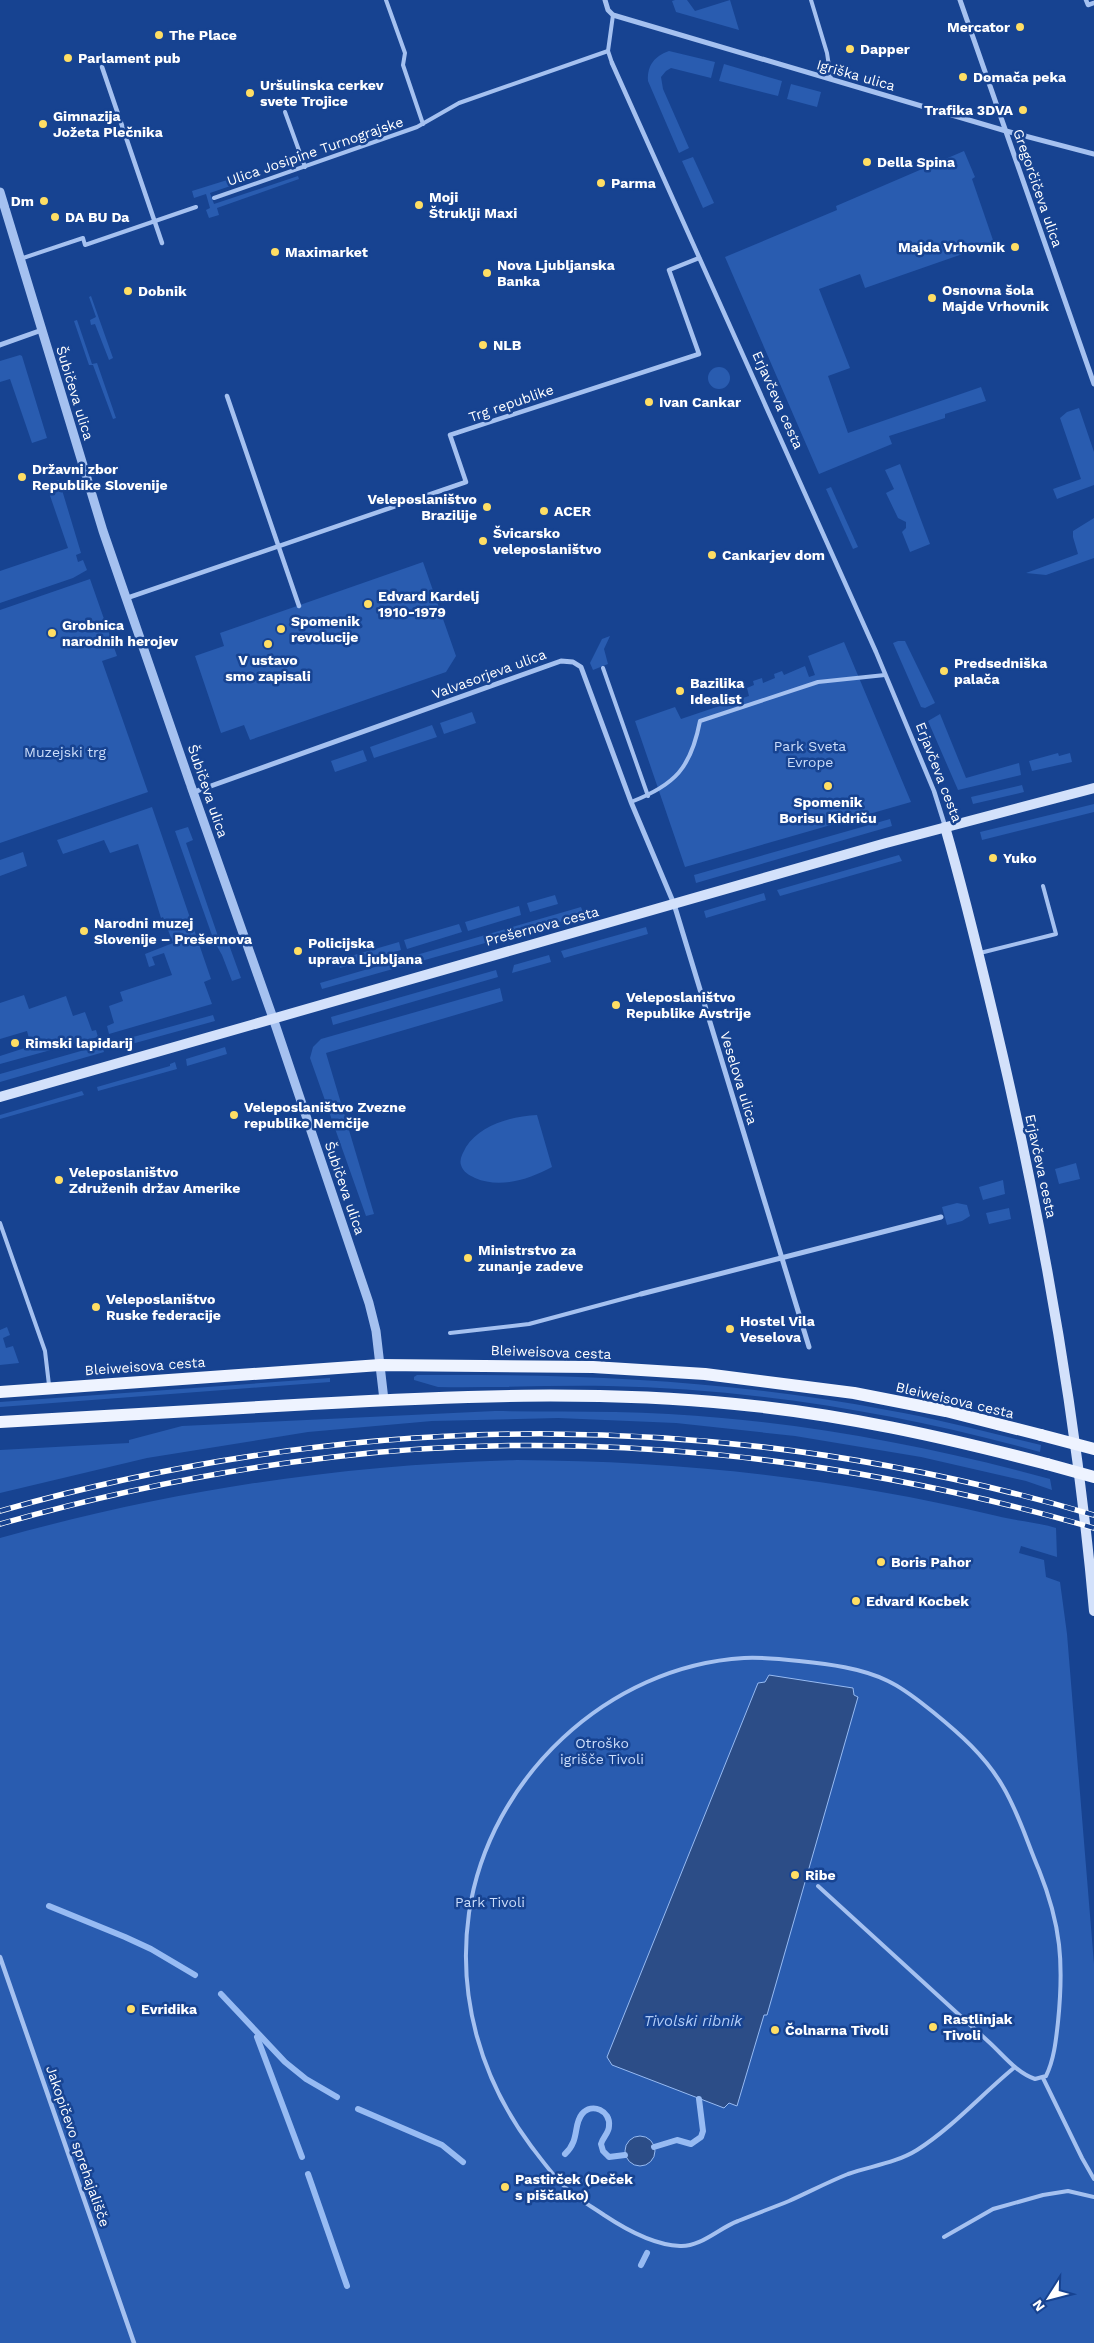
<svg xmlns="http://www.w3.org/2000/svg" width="1094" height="2343" font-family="'Work Sans',sans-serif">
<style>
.green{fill:#295cb0}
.water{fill:#2c4d87;stroke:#97bbf3}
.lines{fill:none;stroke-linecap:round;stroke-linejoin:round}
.stream{stroke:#97bbf3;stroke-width:6}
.service{stroke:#a5c1f0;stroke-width:4}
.pedestrian{stroke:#a5c1f0;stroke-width:4.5}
.minor{stroke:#a5c1f0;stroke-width:5}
.tertiary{stroke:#a5c1f0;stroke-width:9}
.secondary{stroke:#d3e1fb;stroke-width:10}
.primary{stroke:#eef3ff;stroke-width:12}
.rail-casing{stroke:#fff;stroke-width:5.5}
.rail{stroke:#174391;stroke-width:4;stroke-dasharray:11;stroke-linecap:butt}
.primary-bridge{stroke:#eef3ff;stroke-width:12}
.poi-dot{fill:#ffde64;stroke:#174391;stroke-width:2}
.labels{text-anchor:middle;stroke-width:5;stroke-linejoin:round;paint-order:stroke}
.poi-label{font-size:14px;font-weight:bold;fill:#fff;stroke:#174391;text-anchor:start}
.street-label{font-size:14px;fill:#fff;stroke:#174391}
.park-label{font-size:14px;fill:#ccdefb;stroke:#174391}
.water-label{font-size:15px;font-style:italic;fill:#b1ccf7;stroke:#174391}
</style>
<rect width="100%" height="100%" fill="#174391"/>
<g class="green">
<polygon points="675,0 687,0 695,11 730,0 739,30 676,12 672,1"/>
<path d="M669,51L715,62L711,78L671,68L666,71L661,77L663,89L689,148L679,153L648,81C647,65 655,56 669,51Z"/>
<polygon points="724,64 782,81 778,96 719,81"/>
<polygon points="791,84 821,92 817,107 787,99"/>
<polygon points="964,151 975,177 972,179 994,243 865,288 860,274 819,289 850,368 828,376 848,433 981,387 986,401 945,414 945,418 889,436 892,444 819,474 725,257 837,210 836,206"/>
<polygon points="693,157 714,203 703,208 682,161"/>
<polygon points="240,176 242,182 210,193 214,204 298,176 299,179 217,208 219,215 209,218 206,210 210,208 206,194 194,198 192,191"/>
<polygon points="91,296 113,358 109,360 95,324 91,325 90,320 96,317 89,297"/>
<polygon points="77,320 92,364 97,363 116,418 113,419 93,365 89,365 74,321"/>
<polygon points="20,355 22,356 47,438 32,443 10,379 0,382 0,361"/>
<circle cx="719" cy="378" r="11"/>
<polygon points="1079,408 1094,452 1094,485 1057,499 1053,489 1081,479 1060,418 1067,412"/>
<polygon points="900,464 930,544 910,552 902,532 906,528 906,522 898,518 886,493 894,489 885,470"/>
<polygon points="59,480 81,553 76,555 78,562 83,560 87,570 73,578 0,603 0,571 68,548 46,484"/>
<polygon points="831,487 858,547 853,549 826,489"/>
<polygon points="1094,518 1094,558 1046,575 1026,573 1078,554 1073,537 1073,531"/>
<polygon points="423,562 456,656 446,672 250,740 244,725 221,733 195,656 224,646 220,633"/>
<polygon points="90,579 117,656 102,661 148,792 0,843 0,610"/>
<polygon points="610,636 604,649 608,664 593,670 590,663 602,639"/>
<polygon points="898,641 905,641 935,703 925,708 921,707 893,643"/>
<polygon points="844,642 911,802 685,867 635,721 675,707 681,719 749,696 747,688 754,685 753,681 762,678 763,683 775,678 774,674 782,671 784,675 805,666 809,677 815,675 808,656"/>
<polygon points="472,712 476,723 444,734 440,723"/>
<polygon points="940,714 966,778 1019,763 1021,775 958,790 928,721"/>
<polygon points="432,725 437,737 374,758 370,747"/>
<polygon points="363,750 367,761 335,772 331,761"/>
<polygon points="1058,753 1059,756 1070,753 1072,762 1032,771 1029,761"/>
<polygon points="1022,785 1024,792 973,804 971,797"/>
<polygon points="1094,804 1094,812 982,840 980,832"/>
<polygon points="152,807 211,979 204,982 212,1004 109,1034 107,1026 114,1023 109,1006 123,1001 120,992 172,975 164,953 152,957 155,965 149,967 145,954 173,943 163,917 161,918 138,844 110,853 104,840 63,854 57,840"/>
<polygon points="890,819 892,826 696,883 694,875"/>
<polygon points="188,827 193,840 186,843 221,945 228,942 241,978 232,981 222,955 214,941 175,831"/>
<polygon points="23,852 27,866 0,876 0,860"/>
<polygon points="899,855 902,861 780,896 777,890"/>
<polygon points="764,893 766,900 706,918 704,911"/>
<polygon points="555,895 558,904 530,912 527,903"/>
<polygon points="519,906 521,915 468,931 465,922"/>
<polygon points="581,907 584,915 322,989 320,983"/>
<polygon points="459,924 462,932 407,949 404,940"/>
<polygon points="646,927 648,934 564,958 561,951"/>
<polygon points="399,942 401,950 340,968 337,960"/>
<polygon points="549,955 551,962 512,973 514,965"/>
<polygon points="496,970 498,977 333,1025 331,1017"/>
<polygon points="500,988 503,1001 326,1053 374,1214 366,1216 310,1058 313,1047 321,1039"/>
<polygon points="24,995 29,1009 66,996 73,1016 85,1012 92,1031 96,1030 98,1037 0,1064 0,1056 31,1046 27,1031 0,1039 0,1003"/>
<polygon points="213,1015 215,1021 117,1048 115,1042"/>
<polygon points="102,1045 104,1052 0,1082 0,1074"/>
<polygon points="225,1047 227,1054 187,1066 186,1059"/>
<polygon points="175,1062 177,1069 98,1091 97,1087 170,1066 170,1064"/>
<polygon points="82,1091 84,1095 0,1119 0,1115"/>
<path d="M537,1115L552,1167C530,1179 500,1189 475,1178C469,1175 463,1172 461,1165C459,1159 463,1153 466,1147C480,1125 512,1116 537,1115Z"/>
<polygon points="1076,1163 1080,1179 1059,1184 1055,1169"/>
<polygon points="1003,1180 1005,1194 983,1200 979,1187"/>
<polygon points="957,1203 967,1205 970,1216 962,1221 947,1225 942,1207"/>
<polygon points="1009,1208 1011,1219 989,1224 986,1213"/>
<polygon points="7,1327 10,1335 3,1338 6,1348 13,1346 19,1363 0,1365 0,1330"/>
<path d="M417,1375C574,1374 732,1380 887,1410C939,1419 990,1433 1041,1445L1040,1452C899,1413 754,1389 608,1386C551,1385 494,1388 438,1387L414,1380V1377Z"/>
<polygon points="330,1378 330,1382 0,1407 0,1402"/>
<path d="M495,1411C571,1412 647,1410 722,1418C833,1428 943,1450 1050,1479L1052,1490L1026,1481L921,1457L795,1436L676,1423L558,1418L432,1421L308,1432L147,1458L0,1493V1450L129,1443V1440L182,1426Z"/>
<path d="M517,1460C680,1461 839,1478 997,1516C1016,1521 1037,1522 1056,1528L1057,1557L1021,1546L1019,1553L1044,1560L1046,1577L1060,1582L1067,1634L1094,1964V2343H0V1538C174,1490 336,1465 517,1460Z"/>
</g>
<g class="water">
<polygon points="769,1675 853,1688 854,1695 858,1697 767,2015 764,2015 737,2106 729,2103 724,2108 612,2065 607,2057 758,1683 765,1682"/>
<circle cx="640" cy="2151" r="15"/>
</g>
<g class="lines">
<g class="stream">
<polyline points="49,1906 125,1937 151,1949 195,1975"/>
<polyline points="221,1994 285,2062 306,2079 337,2097"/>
<polyline points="257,2037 302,2157"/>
<polyline points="358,2109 442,2145 463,2162"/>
<polyline points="654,2147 677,2140 691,2144 701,2137 703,2131 699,2099"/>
<path d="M565,2154C580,2140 573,2125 582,2114C592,2102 611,2111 609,2126C609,2133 603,2137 601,2144L603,2151L609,2157L625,2155"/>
<polyline points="308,2174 347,2286"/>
<polyline points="641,2265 647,2253"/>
</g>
<g class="service">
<polyline points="386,0 405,53 403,65 423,124"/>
<polyline points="811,0 827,53 831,79"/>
<polyline points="612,63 608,51 613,15"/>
<polyline points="285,112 305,167"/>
<polyline points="214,198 417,127 459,103 608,51"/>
<polyline points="20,259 83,238 85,245 196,207"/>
<polyline points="603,668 648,796"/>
<path d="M631,802C675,785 691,768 700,721L818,682L885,675"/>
<polyline points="980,953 1056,934 1043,886"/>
<polyline points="0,1223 45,1351 49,1385"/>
<polyline points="450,1333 529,1324 641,1294"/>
<path d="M818,1886L990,2043C1004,2056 1017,2073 1035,2079L1046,2076C1054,2060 1056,2040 1058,2022C1064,1963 1061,1925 1039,1870C1027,1842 1018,1811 1002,1785C985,1756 960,1734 933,1712C919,1701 905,1689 888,1681C862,1668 828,1664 799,1661C781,1659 763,1657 744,1658C608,1666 489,1778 469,1913C457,1997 481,2079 531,2146C544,2163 557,2181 573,2194C583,2202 594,2208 604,2215C625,2229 654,2245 680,2246C701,2247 719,2228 738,2221C755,2214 772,2208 789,2201C809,2192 828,2182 848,2174C871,2166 896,2163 917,2150C952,2128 983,2093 1015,2067"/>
<polyline points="1043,2078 1082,2158 1094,2179"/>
<polyline points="944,2237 993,2209 1043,2195 1068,2191 1094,2197"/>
</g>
<g class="pedestrian">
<polyline points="1086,0 1088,5 1094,3"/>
<polyline points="612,63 876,652 934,791 945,826"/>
<polyline points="102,67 162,243"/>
<polyline points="227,396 299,606"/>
<polyline points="127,598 466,482 450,435 699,354 669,270 699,258"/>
<polyline points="0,1957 134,2343"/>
</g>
<g class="minor">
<polyline points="605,0 608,10 613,15 1006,131 1094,154"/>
<polyline points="960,0 1094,384"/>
<polyline points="0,345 42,330"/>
<polyline points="194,792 561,661 573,662 581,667 631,802 674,904 809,1347"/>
<polyline points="641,1294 941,1217"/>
</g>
<g class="tertiary">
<polyline points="0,192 103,531 190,783"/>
<polyline points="191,786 273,1018 369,1303 376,1331 384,1400"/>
</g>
<g class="secondary">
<path d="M945,827C963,889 978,951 993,1014C1040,1210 1076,1409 1094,1611"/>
<polyline points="0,1097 886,843 1094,788"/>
</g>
<g class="primary">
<polyline points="0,1392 380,1365 593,1367 705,1374 854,1393 946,1411 1041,1435"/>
<path d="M0,1422C104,1416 208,1410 312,1404C453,1396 595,1390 735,1404C841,1414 944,1437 1047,1464"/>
</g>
<g class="rail-casing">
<g id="rail">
<path d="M0,1511C367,1407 728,1408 1094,1515"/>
<path d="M0,1524C110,1493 220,1470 333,1457C588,1427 848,1457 1094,1528"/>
</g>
</g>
<use href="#rail" class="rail"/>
<g class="primary-bridge">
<polyline points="1041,1435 1094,1449"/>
<polyline points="1047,1464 1094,1477"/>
</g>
</g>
<g class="poi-dot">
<circle cx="1020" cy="27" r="5"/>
<circle cx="159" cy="35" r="5"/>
<circle cx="850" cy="49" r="5"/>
<circle cx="68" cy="58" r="5"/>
<circle cx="963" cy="77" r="5"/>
<circle cx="250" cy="93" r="5"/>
<circle cx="1023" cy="110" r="5"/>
<circle cx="43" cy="124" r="5"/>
<circle cx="867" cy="162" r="5"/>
<circle cx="601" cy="183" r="5"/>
<circle cx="44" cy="201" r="5"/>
<circle cx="419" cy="205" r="5"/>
<circle cx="55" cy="217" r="5"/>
<circle cx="1015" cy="247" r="5"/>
<circle cx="275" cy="252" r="5"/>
<circle cx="487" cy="273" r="5"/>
<circle cx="128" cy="291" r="5"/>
<circle cx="932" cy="298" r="5"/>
<circle cx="483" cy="345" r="5"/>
<circle cx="649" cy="402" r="5"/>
<circle cx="22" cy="477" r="5"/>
<circle cx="487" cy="507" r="5"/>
<circle cx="544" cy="511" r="5"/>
<circle cx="483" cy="541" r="5"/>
<circle cx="712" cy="555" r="5"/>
<circle cx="368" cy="604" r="5"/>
<circle cx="281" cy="629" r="5"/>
<circle cx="52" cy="633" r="5"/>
<circle cx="268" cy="644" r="5"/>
<circle cx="944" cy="671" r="5"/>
<circle cx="680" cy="691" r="5"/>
<circle cx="828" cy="786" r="5"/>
<circle cx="993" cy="858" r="5"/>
<circle cx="84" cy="931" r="5"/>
<circle cx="298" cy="951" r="5"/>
<circle cx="616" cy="1005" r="5"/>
<circle cx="15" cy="1043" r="5"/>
<circle cx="234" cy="1115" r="5"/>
<circle cx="59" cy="1180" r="5"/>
<circle cx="468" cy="1258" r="5"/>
<circle cx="96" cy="1307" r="5"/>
<circle cx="730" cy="1329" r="5"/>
<circle cx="881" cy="1562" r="5"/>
<circle cx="856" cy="1601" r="5"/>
<circle cx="795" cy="1875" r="5"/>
<circle cx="131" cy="2009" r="5"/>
<circle cx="933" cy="2027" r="5"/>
<circle cx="775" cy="2030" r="5"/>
<circle cx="505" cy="2187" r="5"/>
</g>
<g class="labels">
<g class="poi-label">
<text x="1010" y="32" text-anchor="end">Mercator</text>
<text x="169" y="40">The Place</text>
<text x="860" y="54">Dapper</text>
<text x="78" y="63">Parlament pub</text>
<text x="973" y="82">Domača peka</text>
<text x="260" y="90">Uršulinska cerkev<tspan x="260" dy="16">svete Trojice</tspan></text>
<text x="1013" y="115" text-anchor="end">Trafika 3DVA</text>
<text x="53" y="121">Gimnazija<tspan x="53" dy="16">Jožeta Plečnika</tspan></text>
<text x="877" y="167">Della Spina</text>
<text x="611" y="188">Parma</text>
<text x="429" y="202">Moji<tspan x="429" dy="16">Štruklji Maxi</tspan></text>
<text x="34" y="206" text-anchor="end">Dm</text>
<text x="65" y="222">DA BU Da</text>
<text x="1005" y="252" text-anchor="end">Majda Vrhovnik</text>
<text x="285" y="257">Maximarket</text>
<text x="497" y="270">Nova Ljubljanska<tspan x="497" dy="16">Banka</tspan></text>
<text x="942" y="295">Osnovna šola<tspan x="942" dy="16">Majde Vrhovnik</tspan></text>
<text x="138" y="296">Dobnik</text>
<text x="493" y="350">NLB</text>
<text x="659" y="407">Ivan Cankar</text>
<text x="32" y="474">Državni zbor<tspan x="32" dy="16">Republike Slovenije</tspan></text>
<text x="477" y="504" text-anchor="end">Veleposlaništvo<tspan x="477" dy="16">Brazilije</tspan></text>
<text x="554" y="516">ACER</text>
<text x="493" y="538">Švicarsko<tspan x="493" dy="16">veleposlaništvo</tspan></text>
<text x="722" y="560">Cankarjev dom</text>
<text x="378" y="601">Edvard Kardelj<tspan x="378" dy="16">1910-1979</tspan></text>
<text x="291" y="626">Spomenik<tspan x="291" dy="16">revolucije</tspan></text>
<text x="62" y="630">Grobnica<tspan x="62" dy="16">narodnih herojev</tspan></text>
<text x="268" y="665" text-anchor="middle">V ustavo<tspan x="268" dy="16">smo zapisali</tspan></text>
<text x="954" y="668">Predsedniška<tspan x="954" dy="16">palača</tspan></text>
<text x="690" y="688">Bazilika<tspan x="690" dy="16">Idealist</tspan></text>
<text x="828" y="807" text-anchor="middle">Spomenik<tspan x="828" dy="16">Borisu Kidriču</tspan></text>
<text x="1003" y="863">Yuko</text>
<text x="94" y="928">Narodni muzej<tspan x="94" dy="16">Slovenije – Prešernova</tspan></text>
<text x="308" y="948">Policijska<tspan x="308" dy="16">uprava Ljubljana</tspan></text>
<text x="626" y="1002">Veleposlaništvo<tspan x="626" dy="16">Republike Avstrije</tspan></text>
<text x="25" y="1048">Rimski lapidarij</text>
<text x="244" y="1112">Veleposlaništvo Zvezne<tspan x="244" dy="16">republike Nemčije</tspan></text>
<text x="69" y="1177">Veleposlaništvo<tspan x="69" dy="16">Združenih držav Amerike</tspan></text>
<text x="478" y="1255">Ministrstvo za<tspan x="478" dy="16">zunanje zadeve</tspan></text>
<text x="106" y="1304">Veleposlaništvo<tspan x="106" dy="16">Ruske federacije</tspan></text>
<text x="740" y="1326">Hostel Vila<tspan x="740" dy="16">Veselova</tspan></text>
<text x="891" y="1567">Boris Pahor</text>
<text x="866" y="1606">Edvard Kocbek</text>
<text x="805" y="1880">Ribe</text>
<text x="141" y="2014">Evridika</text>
<text x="943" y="2024">Rastlinjak<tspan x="943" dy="16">Tivoli</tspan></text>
<text x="785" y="2035">Čolnarna Tivoli</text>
<text x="515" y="2184">Pastirček (Deček<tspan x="515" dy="16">s piščalko)</tspan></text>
</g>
<g class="street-label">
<text transform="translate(856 75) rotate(16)" y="5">Igriška ulica</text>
<text transform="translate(315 151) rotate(-19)" y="5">Ulica Josipine Turnograjske</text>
<text transform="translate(1038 188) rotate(71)" y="5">Gregorčičeva ulica</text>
<text transform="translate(75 393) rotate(73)" y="5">Šubičeva ulica</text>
<text transform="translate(778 400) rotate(66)" y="5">Erjavčeva cesta</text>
<text transform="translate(511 403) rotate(-19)" y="5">Trg republike</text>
<text transform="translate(489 674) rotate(-20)" y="5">Valvasorjeva ulica</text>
<text transform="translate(939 772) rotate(69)" y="5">Erjavčeva cesta</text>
<text transform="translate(208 791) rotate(71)" y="5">Šubičeva ulica</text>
<text transform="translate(542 926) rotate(-15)" y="5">Prešernova cesta</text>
<text transform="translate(739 1078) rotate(73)" y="5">Veselova ulica</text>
<text transform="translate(1041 1166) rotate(78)" y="5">Erjavčeva cesta</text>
<text transform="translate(345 1188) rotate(71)" y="5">Šubičeva ulica</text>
<text transform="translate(551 1352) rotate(2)" y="5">Bleiweisova cesta</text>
<text transform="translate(145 1366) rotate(-4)" y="5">Bleiweisova cesta</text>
<text transform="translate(955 1400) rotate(13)" y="5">Bleiweisova cesta</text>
<text transform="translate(78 2146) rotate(71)" y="5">Jakopičevo sprehajališče</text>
</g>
<g class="park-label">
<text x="810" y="751">Park Sveta<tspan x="810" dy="16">Evrope</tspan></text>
<text x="65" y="757">Muzejski trg</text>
<text x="602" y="1748">Otroško<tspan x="602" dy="16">igrišče Tivoli</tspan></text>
<text x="490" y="1907">Park Tivoli</text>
</g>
<g class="water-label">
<text x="693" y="2026">Tivolski ribnik</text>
</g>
</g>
<g transform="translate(1049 2298) rotate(234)" stroke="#174391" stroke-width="4" paint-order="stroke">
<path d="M0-4L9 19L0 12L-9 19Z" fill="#ffffff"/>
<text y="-8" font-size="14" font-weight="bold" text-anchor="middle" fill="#ffffff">N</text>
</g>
</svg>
